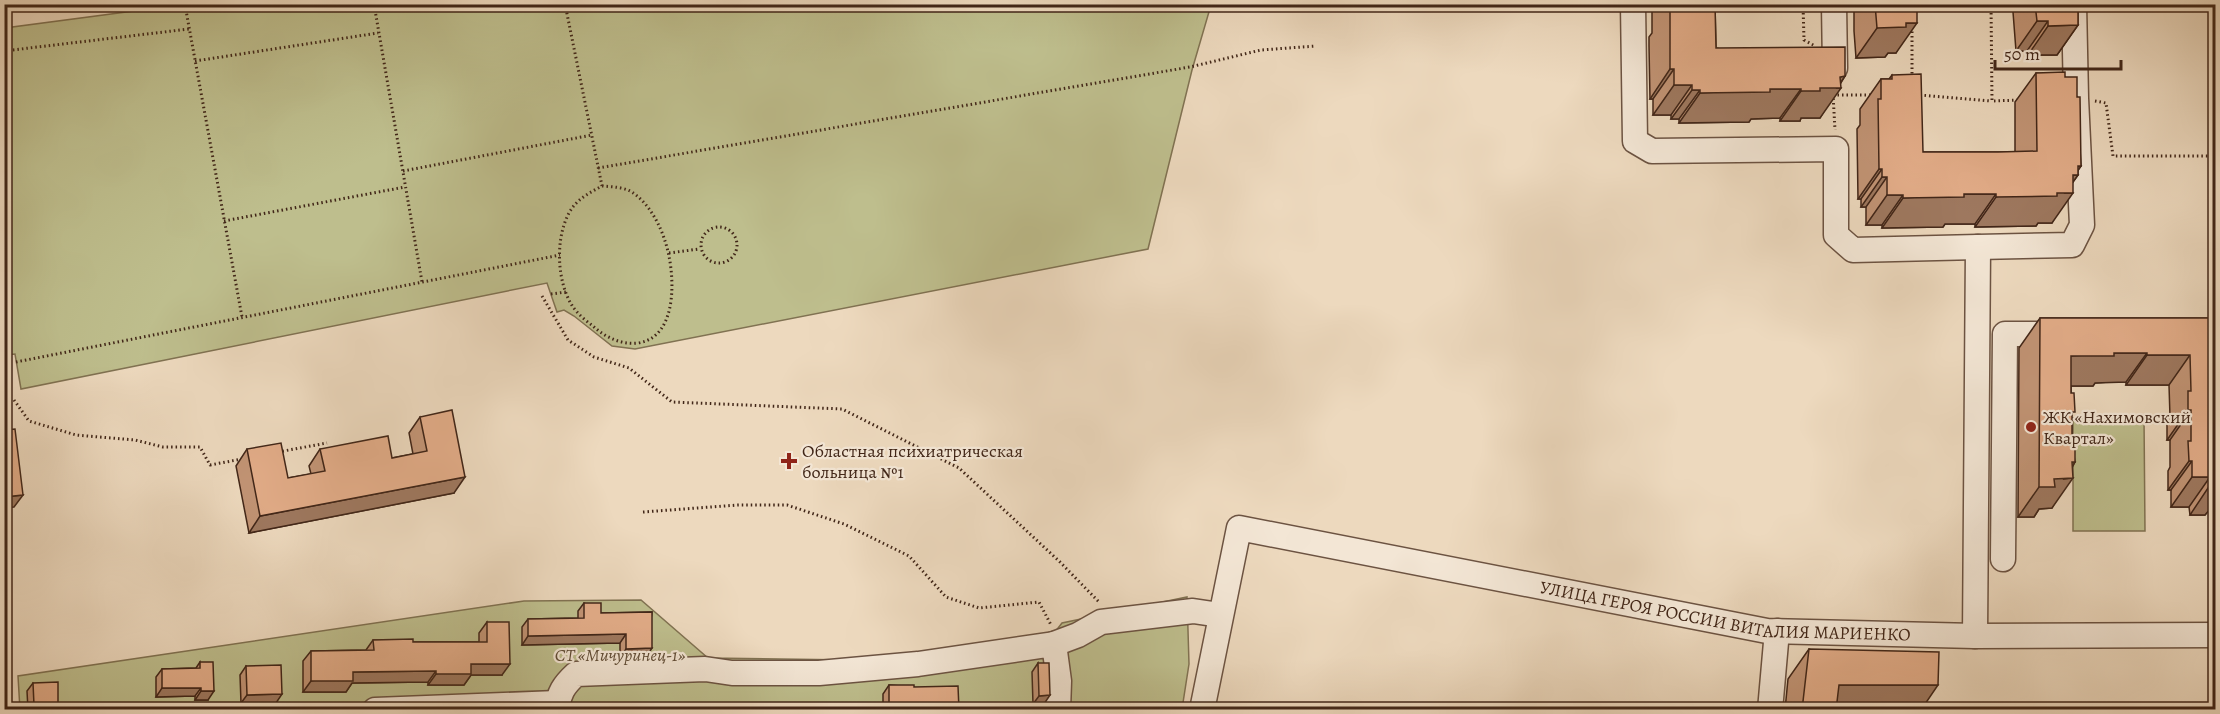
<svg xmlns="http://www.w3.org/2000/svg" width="2220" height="714" font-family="Alegreya,serif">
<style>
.green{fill:#bebe8d;stroke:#807252;stroke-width:1.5}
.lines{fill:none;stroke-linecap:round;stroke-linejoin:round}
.minor-casing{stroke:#6c5342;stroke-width:27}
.path{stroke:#412618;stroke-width:3;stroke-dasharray:1.5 3;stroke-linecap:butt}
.minor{stroke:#f3e6d5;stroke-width:24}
.wall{fill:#c29475;stroke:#412618;stroke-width:1.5}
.shaded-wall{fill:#9e785f;stroke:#412618;stroke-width:1.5}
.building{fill:#e2ac88;stroke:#412618;stroke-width:1.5}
.poi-dot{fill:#8f2418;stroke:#f3e6d5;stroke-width:2}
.labels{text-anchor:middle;stroke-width:4.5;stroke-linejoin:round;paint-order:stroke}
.poi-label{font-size:18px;fill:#412618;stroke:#f3e6d5;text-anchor:start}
.street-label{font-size:18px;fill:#412618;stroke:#f3e6d5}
.park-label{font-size:18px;font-style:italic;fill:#604c35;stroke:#f3e6d5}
</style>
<rect width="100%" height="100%" fill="#edd9be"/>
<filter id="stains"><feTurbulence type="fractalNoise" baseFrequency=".00333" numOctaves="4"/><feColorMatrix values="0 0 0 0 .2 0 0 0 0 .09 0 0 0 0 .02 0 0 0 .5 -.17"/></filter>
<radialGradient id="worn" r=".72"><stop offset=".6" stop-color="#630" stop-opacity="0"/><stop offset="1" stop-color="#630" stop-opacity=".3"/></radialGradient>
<g class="green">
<polygon points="187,4 1211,4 1211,5 1192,70 1148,249 635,349 612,346 574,316 564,310 557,312 547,283 21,389 15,354 4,355 5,28"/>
<polygon points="2073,418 2144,418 2145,531 2073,531"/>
<polygon points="1187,597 1189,664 1182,709 20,710 18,676 524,601 641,600 708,658 924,661 1048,641 1062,623"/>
</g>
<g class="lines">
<g class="minor-casing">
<g id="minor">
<polyline points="1633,4 1635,141 1652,151 1836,149 1836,235 1853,250 1978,247"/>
<polyline points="1834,4 1835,68"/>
<polyline points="2003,559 2005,334 2060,334"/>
<polyline points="1975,636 1978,247 2072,245 2082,225 2076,98 2074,4"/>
<polyline points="1054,644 1078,635 1101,622 1193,611 1220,615"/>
<polyline points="375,710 557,703"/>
<path d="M558,710C557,694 565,684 576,674L705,669L732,673H819L918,664L1054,644L1059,681L1058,710"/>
<path id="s1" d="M1202,710L1239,528L1767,631L1975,636L2216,635"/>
<polyline points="1770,710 1777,631"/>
</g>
</g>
<g class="path">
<polyline points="411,4 375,10 422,282"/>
<polyline points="565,4 602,186"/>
<polyline points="1803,4 1804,40 1815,46"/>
<polyline points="1991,4 1992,101 2020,100"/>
<polyline points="185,5 242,317"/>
<polyline points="1912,27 1912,78"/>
<polyline points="4,51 189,29"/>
<polyline points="195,61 378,33"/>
<polyline points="1833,94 1835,130"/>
<polyline points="1833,95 1872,95"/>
<polyline points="1920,95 1991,101"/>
<polyline points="2095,101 2106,103 2113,156 2208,156 2216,152"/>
<polyline points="598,168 1190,67 1261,50 1316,46"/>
<polyline points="403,171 592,135"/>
<path d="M602,186C614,187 627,187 636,195C650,206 660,225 665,241C675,270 680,337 638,343C621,345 605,337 593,326C586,321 578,314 573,307C557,283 555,241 568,215C575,200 589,193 602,186Z"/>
<polyline points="224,221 405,187"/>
<circle cx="719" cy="245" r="18"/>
<polyline points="669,253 699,249"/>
<polyline points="551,294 566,292"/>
<polyline points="542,296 568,340 594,357 629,368 672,402 842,409 959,468 1059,561 1099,602"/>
<polyline points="16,362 560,255"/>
<polyline points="14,400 29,421 76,435 135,440 163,447 200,447 210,465 242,459"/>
<polyline points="278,452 327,443"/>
<polyline points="643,512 738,505 787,505 844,524 909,556 946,597 979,608 1039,602 1051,625"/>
</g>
<use href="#minor" class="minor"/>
</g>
<g class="wall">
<polygon points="1648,4 1715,4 1716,48 1845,76 1820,118 1801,118 1800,121 1780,121 1780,118 1751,119 1749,122 1679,123 1679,119 1671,119 1671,115 1653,115 1653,99 1650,99 1649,46 1649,37 1652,33 1652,6 1649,6"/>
<polygon points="1854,4 1919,4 1896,53 1888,53 1885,57 1856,58 1854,31"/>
<polygon points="2015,4 2078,4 2078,25 2057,55 2028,55 2027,51 2016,51 2013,12 2015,8"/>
<polygon points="2036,73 2065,77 2077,97 2081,166 2078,170 2078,175 2073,182 2052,223 2038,223 2036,226 1975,227 1975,224 1945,224 1943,227 1882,228 1882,225 1866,225 1866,207 1861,207 1861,199 1858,199 1857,129 1860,125 1860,109 1881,79 1889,79 1892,75 1923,152 2015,152 2015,102"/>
<polygon points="2040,318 2216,318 2216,502 2205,515 2190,515 2189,507 2171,507 2171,490 2168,490 2168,471 2170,467 2170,440 2167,440 2167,421 2170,417 2169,385 2126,385 2126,382 2109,382 2095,383 2093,386 2071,386 2072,443 2075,462 2052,508 2039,509 2034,517 2018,517 2019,348"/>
<polygon points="420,417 454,493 249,533 236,466 247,449 288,478 311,474 309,466 320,449 392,458 413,454 409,433"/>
<polygon points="584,603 601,613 652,612 646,657 620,658 620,643 522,645 522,627 528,619 578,618 578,611"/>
<polygon points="487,622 502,675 471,675 464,685 428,685 428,682 352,683 346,692 303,692 303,661 311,651 366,650 373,640 413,642 479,642 479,633"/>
<polygon points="1809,649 1921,710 1785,710 1788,679"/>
<polygon points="200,662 208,700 195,700 195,696 156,697 156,677 162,669 196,668"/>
<polygon points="1038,663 1044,704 1033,704 1032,672"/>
<polygon points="246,666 276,703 241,703 240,675"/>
<polygon points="33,683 55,710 28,710 27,691"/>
<polygon points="889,685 914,687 959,710 883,710 883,694"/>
</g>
<g class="shaded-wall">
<polygon points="1916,4 1919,4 1903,27 1906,23 1917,23 1896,53 1888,53 1885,57 1856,58 1877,28"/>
<polygon points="2037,21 2048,21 2027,51 2016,51"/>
<polygon points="2078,25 2057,55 2028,55 2048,26"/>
<polygon points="1670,69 1674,69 1653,99 1650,99"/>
<polygon points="1845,76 1837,88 1841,88 1820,118 1801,118 1800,121 1780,121 1801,91 1840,77"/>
<polygon points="1674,85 1692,85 1671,115 1653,115"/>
<polygon points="1770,89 1801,89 1780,118 1751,119 1749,122 1679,123 1700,93"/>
<polygon points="1692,90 1700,90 1679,119 1671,119"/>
<polygon points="2078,166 2081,166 2075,175 2078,175 2065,193 2073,193 2052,223 2038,223 2036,226 1975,227 1996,197"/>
<polygon points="1879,169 1882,169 1861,199 1858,199"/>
<polygon points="1882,177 1887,177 1866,207 1861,207"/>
<polygon points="1964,194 1996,194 1975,224 1945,224 1943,227 1882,228 1903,198"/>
<polygon points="1887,195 1903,195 1882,225 1866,225"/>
<polygon points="2114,353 2147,353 2126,382 2095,383 2093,386 2050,386 2071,356"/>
<polygon points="2147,355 2190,355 2169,385 2126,385"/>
<polygon points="2188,410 2191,410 2170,440 2167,440"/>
<polygon points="2189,461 2192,461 2171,490 2168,490"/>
<polygon points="2072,462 2075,462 2064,479 2073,478 2052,508 2039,509 2034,517 2018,517 2039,487"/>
<polygon points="465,477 454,493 249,533 260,516"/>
<polygon points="2192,477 2210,477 2189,507 2171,507"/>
<polygon points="2210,485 2216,485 2216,502 2205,515 2190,515"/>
<polygon points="23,495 14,507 4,508 4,497"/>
<polygon points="626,634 620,643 522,645 528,636"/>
<polygon points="652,648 646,657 620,658 626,649"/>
<polygon points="471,664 510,664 502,675 471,675 464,685 428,685 436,674"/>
<polygon points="436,671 428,682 352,683 346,692 303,692 311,681 353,672"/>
<polygon points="1839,685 1938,685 1921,710 1822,710"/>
<polygon points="162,688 201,688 195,696 156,697"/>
<polygon points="201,691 214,691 208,700 195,700"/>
<polygon points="282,694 276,703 241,703 247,695"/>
<polygon points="1050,695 1044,704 1033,704 1039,696"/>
<polygon points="58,704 55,710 30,710 34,705"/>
</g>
<g class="building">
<polygon points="1673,4 1715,4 1716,48 1845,47 1845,76 1840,77 1841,88 1820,88 1820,91 1801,91 1801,89 1770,89 1770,92 1700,93 1700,90 1692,90 1692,85 1674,85 1674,69 1670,69 1670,7 1673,7"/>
<polygon points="1875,4 1917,4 1917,23 1906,23 1906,27 1877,28"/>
<polygon points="2035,4 2078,4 2078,25 2048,26 2048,21 2037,21"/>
<polygon points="2065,72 2065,77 2077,77 2077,97 2080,97 2081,166 2078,166 2078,175 2073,175 2073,193 2057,193 2057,196 1996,197 1996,194 1964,194 1964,197 1903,198 1903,195 1887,195 1887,177 1882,177 1882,169 1879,169 1878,99 1881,99 1881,79 1892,79 1892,75 1921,74 1923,152 1998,152 2037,151 2036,73"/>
<polygon points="2040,318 2216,318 2216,485 2210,485 2210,477 2192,477 2192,461 2189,461 2188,441 2191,441 2191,410 2188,410 2188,391 2191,391 2190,355 2147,355 2147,353 2114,353 2114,356 2071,356 2071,393 2074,393 2075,412 2072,412 2072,443 2075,443 2075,462 2072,462 2073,478 2054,479 2055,487 2039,487"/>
<polygon points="452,410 465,477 260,516 247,449 281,443 288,478 325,471 320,449 388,436 392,458 427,451 420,417"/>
<polygon points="15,429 23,495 4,497 4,430"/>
<polygon points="584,603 601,603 601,613 652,612 652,648 626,649 626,634 528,636 528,619 584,618"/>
<polygon points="487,622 509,622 510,664 471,664 471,674 436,674 436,671 353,672 353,681 311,681 311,651 374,650 373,640 413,639 413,642 487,642"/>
<polygon points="1809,649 1939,652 1938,685 1839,685 1836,710 1802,710"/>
<polygon points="200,662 213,662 214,691 201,691 201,688 162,688 162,669 200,668"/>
<polygon points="1038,663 1049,663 1050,695 1039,696"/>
<polygon points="281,665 282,694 247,695 246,666"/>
<polygon points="58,682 58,704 34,705 33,683"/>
<polygon points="889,685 914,685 914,687 958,686 959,710 889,710"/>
</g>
<g class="poi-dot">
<circle cx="2031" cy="427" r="6"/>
<path d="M786 452h6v6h6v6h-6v6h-6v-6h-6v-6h6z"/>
</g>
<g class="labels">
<g class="poi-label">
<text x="2043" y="423">ЖК «Нахимовский<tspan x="2043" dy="21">Квартал»</tspan></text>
<text x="802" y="457">Областная психиатрическая<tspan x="802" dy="21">больница №1</tspan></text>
</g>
<g class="street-label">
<text dy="6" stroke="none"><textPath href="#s1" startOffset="680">УЛИЦА ГЕРОЯ РОССИИ ВИТАЛИЯ МАРИЕНКО</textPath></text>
</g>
<g class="park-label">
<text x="620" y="661">СТ «Мичуринец-1»</text>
</g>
</g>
<rect width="2220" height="714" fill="none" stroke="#edd9be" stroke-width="24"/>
<rect x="6" y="6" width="2208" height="702" fill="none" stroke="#412618" stroke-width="3"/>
<rect x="12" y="12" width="2196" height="690" fill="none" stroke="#412618" stroke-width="1.5"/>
<path d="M1995 60v9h126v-9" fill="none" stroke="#412618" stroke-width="3"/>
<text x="2004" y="60" font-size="18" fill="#412618" stroke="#f3e6d5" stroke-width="4.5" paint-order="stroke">50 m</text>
<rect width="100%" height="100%" filter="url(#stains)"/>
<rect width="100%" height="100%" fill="url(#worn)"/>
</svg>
